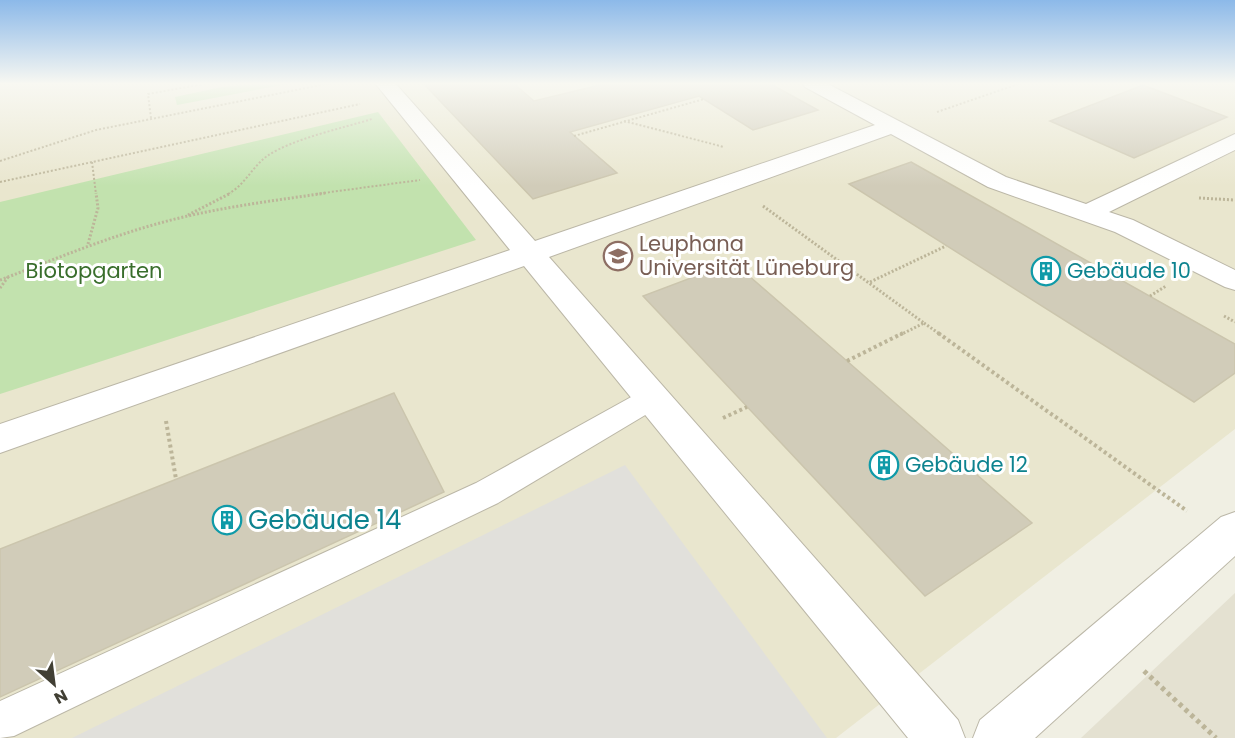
<svg xmlns="http://www.w3.org/2000/svg" width="1235" height="738" font-family="Poppins,sans-serif">
<style>
.residential{fill:#e4e1d1}
.education{fill:#e9e6ce}
.green{fill:#c2e2ae}
.parking{fill:#e1e0db}
.building{fill:#d1ccb9;stroke:#cbc5ad;stroke-width:1.5}
.lines{fill:none;stroke-linecap:round;stroke-linejoin:round}
.service-casing{stroke:#bbb7a7;stroke-width:2}
.minor-casing{stroke:#bbb7a7;stroke-width:2}
.path-far3{stroke:#bcb599;stroke-width:2;stroke-dasharray:2 2;stroke-linecap:butt}
.path-far2{stroke:#bcb599;stroke-width:3;stroke-dasharray:2 2;stroke-linecap:butt}
.path-far1{stroke:#bcb599;stroke-width:4;stroke-dasharray:3 3;stroke-linecap:butt}
.path{stroke:#bcb599;stroke-width:5;stroke-dasharray:4 4;stroke-linecap:butt}
.service{fill:#fff;fill-rule:evenodd}
.minor{fill:#fff;fill-rule:evenodd}
.labels{text-anchor:middle;stroke-width:6;stroke-linejoin:round;paint-order:stroke}
.education-label{font-size:21px;fill:#785e54;stroke:#fff;text-anchor:start}
.park-label{font-size:21px;fill:#396e2c;stroke:#fff}
.culture-label{font-size:21px;fill:#0d838f;stroke:#fff;text-anchor:start}
.near-culture-label{font-size:26px;fill:#0d838f;stroke:#fff;text-anchor:start}
</style>
<rect width="100%" height="100%" fill="#f0efe3"/>
<polygon class="residential" points="1235,593 1235,738 1081,738"/>
<polygon class="education" points="0,83 1235,83 1235,429 836,738 0,738"/>
<g class="green">
<polygon points="271,83 292,83 177,105 175,97 222,87"/>
<polygon points="378,112 476,240 0,394 0,202"/>
</g>
<polygon class="parking" points="625,465 827,738 72,738"/>
<g class="building">
<polygon points="423,83 513,83 534,101 608,83 769,83 818,110 753,130 699,96 570,132 617,173 533,199"/>
<polygon points="1143,85 1227,117 1134,158 1050,121"/>
<polygon points="911,162 1235,344 1235,373 1194,402 849,184"/>
<polygon points="733,262 847,361 1032,523 925,596 643,296"/>
<polygon points="394,393 444,492 0,697 0,549"/>
</g>
<g class="lines">
<g class="service-casing">
<polygon id="service" points="652,387 662,391 666,398 662,405 498,503 14,736 0,738 0,701 476,483 642,391"/>
</g>
<g class="minor-casing">
<g id="minor">
<polygon points="375,83 395,83 535,241 875,125 805,87 802,83 826,83 1006,177 1086,204 1235,134 1235,150 1109,212 1133,220 1235,270 1235,290 1225,287 1115,232 988,187 891,134 549,257 958,720 965,738 908,738 524,266 0,453 0,424 510,250"/>
<polygon points="1235,512 1235,556 1035,738 973,738 980,720 1221,517"/>
</g>
</g>
<g class="path-far3">
<polyline points="937,112 1021,83"/>
<polyline points="151,118 148,94 209,83"/>
<polyline points="624,121 724,147"/>
<polyline points="574,136 704,99"/>
<polyline points="0,161 96,130 331,83"/>
<polyline points="92,162 96,194"/>
<polyline points="0,182 360,104"/>
<path d="M228,194C245,185 252,167 267,156C292,139 343,128 372,119"/>
<polyline points="316,194 420,180"/>
</g>
<g class="path-far2">
<polyline points="1199,198 1235,200"/>
<polyline points="763,206 924,323 900,335"/>
<polyline points="188,215 231,193"/>
<polyline points="88,244 98,208 96,193"/>
<path d="M0,280C53,260 105,238 160,223C214,208 271,201 326,193"/>
<polyline points="870,282 946,246"/>
<polyline points="0,288 8,277"/>
<polyline points="1150,296 1166,286"/>
<polyline points="1224,316 1235,322"/>
<polyline points="924,323 941,335"/>
</g>
<g class="path-far1">
<polyline points="938,333 1187,511"/>
<polyline points="847,361 903,333"/>
<polyline points="723,418 747,407"/>
<polyline points="166,421 176,479"/>
</g>
<polyline class="path" points="1144,671 1216,738"/>
<use href="#service" class="service"/>
<use href="#minor" class="minor"/>
</g>
<linearGradient id="sky" x2="0" y2="1"><stop stop-color="#8cb9e9"/><stop offset="0.45" stop-color="#f8f8f2"/><stop offset="1" stop-color="#f8f8f2" stop-opacity="0"/></linearGradient>
<rect width="1235" height="186" fill="url(#sky)"/>
<defs>
<g id="university-ring" transform="scale(1.5)"><circle r="9.5" fill="#fff" stroke="#8d6e63" stroke-width="1.5"/><path d="M0-5L7-2L0 1L-7-2ZM-4 1L0 2.5L4 1V4Q0 6-4 4Z" fill="#8d6e63"/></g>
<g id="building-ring" transform="scale(1.5)"><circle r="9.5" fill="#fff" stroke="#0f9aa8" stroke-width="1.5"/><path d="M-4-6H4V6H1V3H-1V6H-4ZM-2.5-4.3h1.7v1.8h-1.7ZM.8-4.3h1.7v1.8H.8ZM-2.5-1h1.7V.8h-1.7ZM.8-1h1.7V.8H.8Z" fill="#0f9aa8"/></g>
</defs>
<g fill-rule="evenodd">
<use href="#university-ring" x="618" y="256"/>
<use href="#building-ring" x="1046" y="271"/>
<use href="#building-ring" x="884" y="465"/>
<use href="#building-ring" x="227" y="520"/>
</g>
<g class="labels">
<g class="education-label">
<text x="639" y="251">Leuphana<tspan x="639" dy="24">Universität Lüneburg</tspan></text>
</g>
<g class="park-label">
<text x="94" y="278">Biotopgarten</text>
</g>
<g class="culture-label">
<text x="1067" y="278">Gebäude 10</text>
<text x="905" y="472">Gebäude 12</text>
</g>
<g class="near-culture-label">
<text x="248" y="529">Gebäude 14</text>
</g>
</g>
<g transform="translate(54 684) rotate(152)" stroke="#ffffff" stroke-width="4.5" paint-order="stroke">
<path d="M0-4.5L10 22L0 15L-10 22Z" fill="#413f34"/>
<text y="-9" font-size="16" font-weight="bold" text-anchor="middle" fill="#413f34">N</text>
</g>
</svg>
